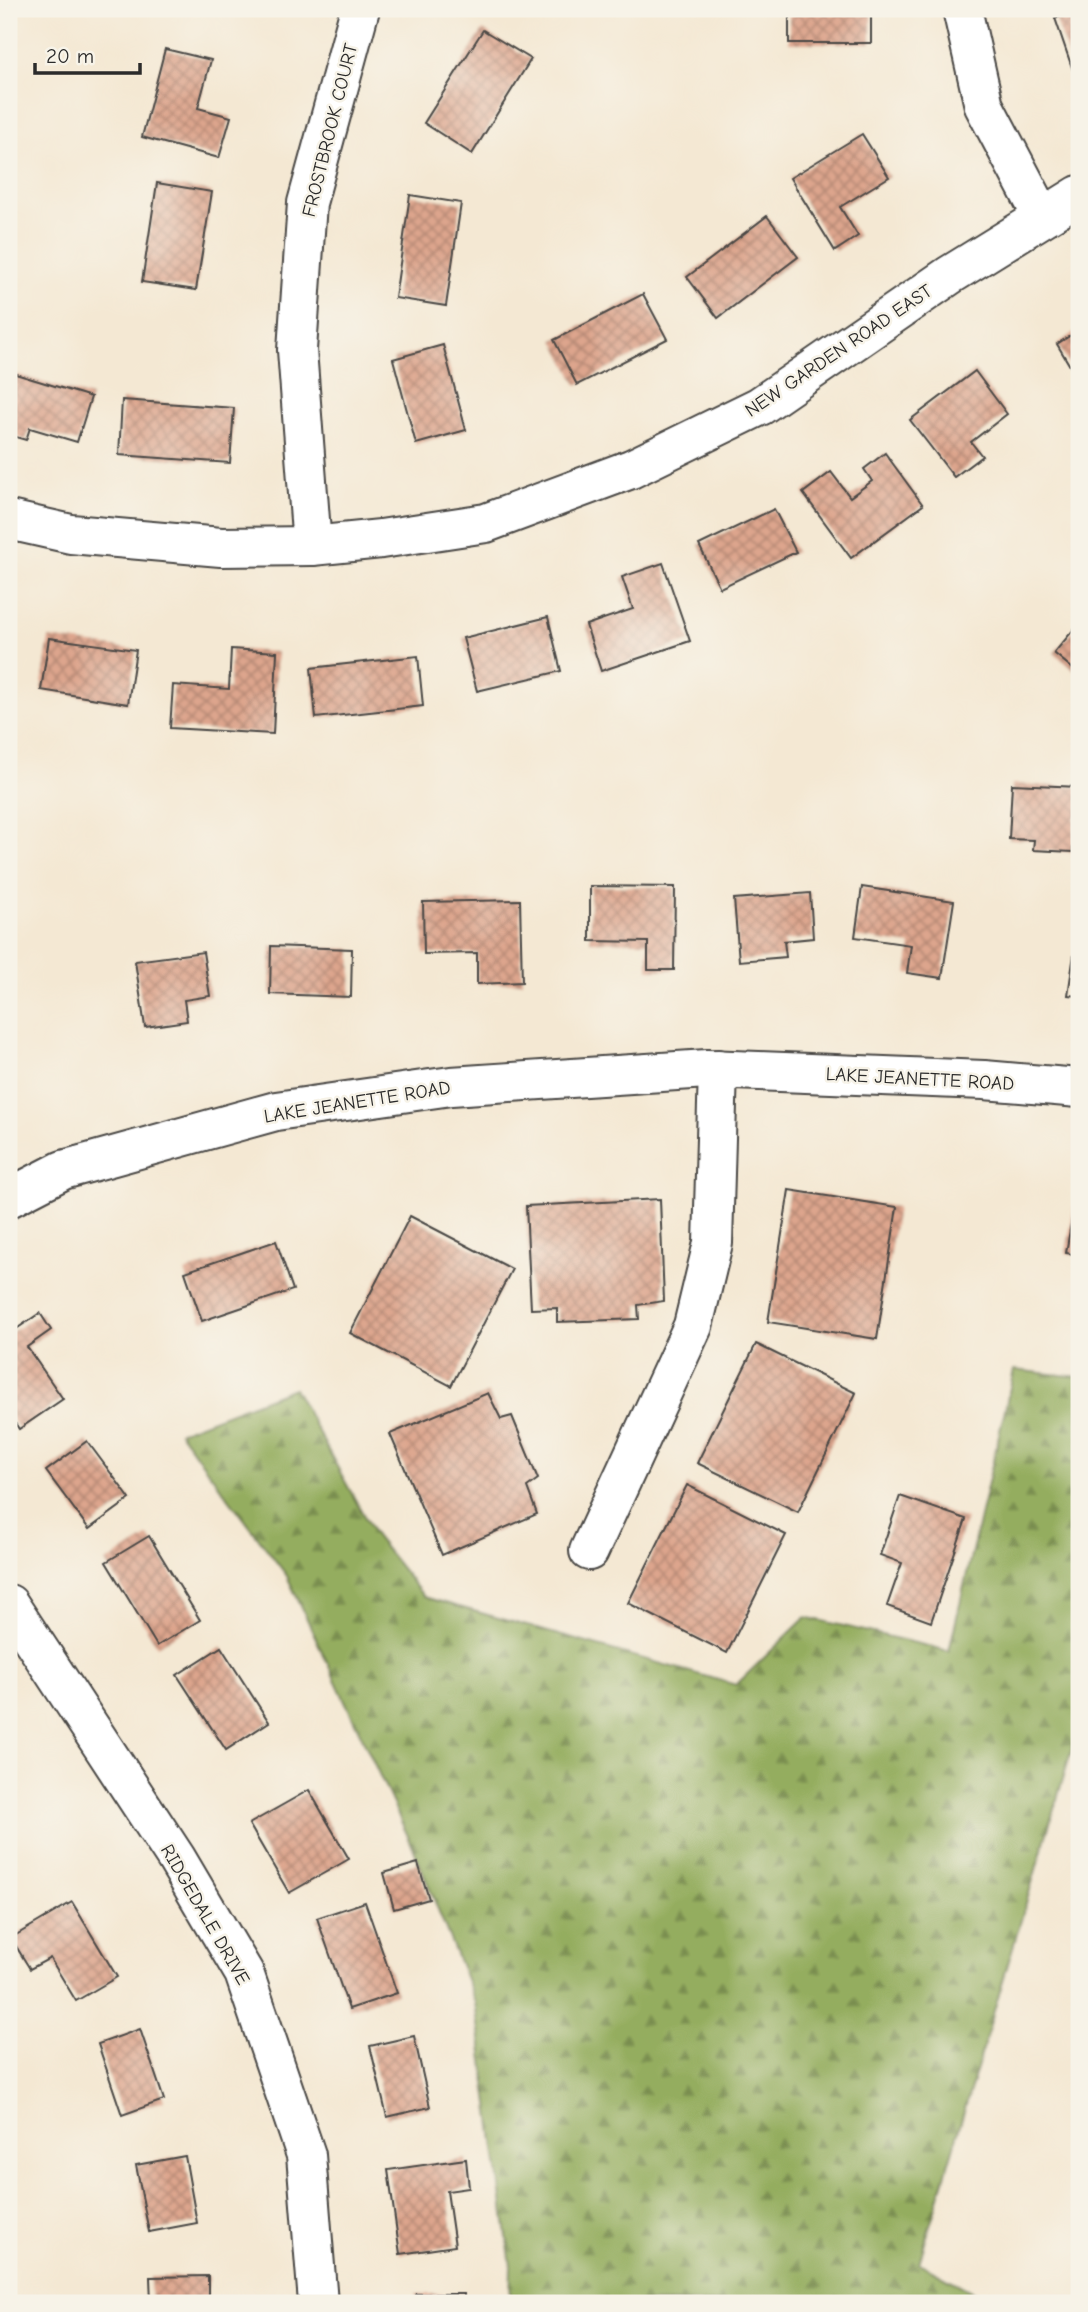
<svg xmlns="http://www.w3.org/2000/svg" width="1088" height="2312" font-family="'Comic Neue',sans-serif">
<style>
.forest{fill:url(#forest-firs);stroke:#606c45;stroke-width:2}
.building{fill:url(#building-cross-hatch)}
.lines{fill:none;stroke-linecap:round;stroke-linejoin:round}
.minor-casing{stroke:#494744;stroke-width:42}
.minor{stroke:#fff;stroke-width:38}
.labels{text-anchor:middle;stroke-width:5;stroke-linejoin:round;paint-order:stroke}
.street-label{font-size:19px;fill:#2b2b2b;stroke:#f7f3e8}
</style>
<defs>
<pattern id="forest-firs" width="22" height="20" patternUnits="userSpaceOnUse" patternTransform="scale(1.75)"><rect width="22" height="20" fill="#94ad5f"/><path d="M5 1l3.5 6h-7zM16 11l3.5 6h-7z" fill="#798d4f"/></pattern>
<pattern id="building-cross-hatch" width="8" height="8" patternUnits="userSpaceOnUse" patternTransform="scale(1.75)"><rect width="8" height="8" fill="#dda58d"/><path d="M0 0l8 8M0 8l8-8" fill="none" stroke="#b38773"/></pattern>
</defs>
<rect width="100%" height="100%" fill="#f7f3e8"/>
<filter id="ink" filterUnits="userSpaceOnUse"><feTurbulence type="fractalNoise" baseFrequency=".0143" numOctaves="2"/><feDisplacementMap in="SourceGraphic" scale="14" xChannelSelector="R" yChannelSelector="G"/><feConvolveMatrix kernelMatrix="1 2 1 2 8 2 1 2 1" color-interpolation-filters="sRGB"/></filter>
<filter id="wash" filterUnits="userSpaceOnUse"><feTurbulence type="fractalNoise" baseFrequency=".00686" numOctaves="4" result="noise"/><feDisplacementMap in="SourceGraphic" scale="28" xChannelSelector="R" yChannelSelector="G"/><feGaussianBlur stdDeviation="1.57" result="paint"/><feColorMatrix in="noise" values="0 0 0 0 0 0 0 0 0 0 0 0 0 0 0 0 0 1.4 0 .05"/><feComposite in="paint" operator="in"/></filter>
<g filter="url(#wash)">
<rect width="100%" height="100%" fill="#f4e8d3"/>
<polygon class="forest" points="1014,1370 1079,1377 1079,1725 919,2263 993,2303 510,2303 511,2266 475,2002 413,1847 287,1576 179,1432 294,1388 375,1536 424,1597 736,1685 806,1617 949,1651"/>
<g id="blocks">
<g class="building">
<polygon points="193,9 212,9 211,14"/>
<rect x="789" y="9" width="82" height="34"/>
<polygon points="1079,9 1079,88 1055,18"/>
<polygon points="483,30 531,59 472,154 424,123"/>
<polygon points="165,49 211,60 198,108 231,117 219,158 142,137"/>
<polygon points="862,134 889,177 840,207 858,236 835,251 790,178"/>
<polygon points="157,183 212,192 196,290 142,282"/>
<polygon points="410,195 461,203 446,306 395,298"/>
<polygon points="767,216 798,257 718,318 687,277"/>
<polygon points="643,294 667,339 577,385 554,340"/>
<polygon points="1079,330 1079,381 1057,344"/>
<polygon points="443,345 466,430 416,444 393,359"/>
<polygon points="975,371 1007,414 971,442 982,456 954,477 910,420"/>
<polygon points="9,372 91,397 77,442 30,428 26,440 9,435"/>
<polygon points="122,400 234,408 230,463 119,455"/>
<polygon points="885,453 923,505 851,558 803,493 831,472 850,497 872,481 864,469"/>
<polygon points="774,509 796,552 720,588 699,545"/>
<polygon points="663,563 690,641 601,671 586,625 633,609 622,577"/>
<polygon points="548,617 561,671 477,691 463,638"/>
<polygon points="1079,623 1079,674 1054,653"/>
<polygon points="49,638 136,650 128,704 41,690"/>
<polygon points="231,649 277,652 273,734 170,728 173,685 229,689"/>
<polygon points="418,656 423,706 316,718 311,668"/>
<polygon points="1012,784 1079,787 1079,816 1075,816 1073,852 1033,850 1034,840 1009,839"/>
<polygon points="590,886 675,887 674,970 648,970 648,942 590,941"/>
<polygon points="862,887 954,901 942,978 907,973 911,945 855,937"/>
<polygon points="810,893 813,938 784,941 786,957 739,961 734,899"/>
<polygon points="520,900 522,982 477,984 477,953 424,954 423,902"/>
<polygon points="1078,927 1079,927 1079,996 1068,995"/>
<polygon points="271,946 352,949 351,997 270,994"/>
<polygon points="203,952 210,996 184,1000 187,1021 145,1027 135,961"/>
<polygon points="789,1190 897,1207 877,1339 768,1322"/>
<polygon points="1076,1195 1079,1196 1079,1255 1066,1253"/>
<polygon points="660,1199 664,1301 638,1305 639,1319 557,1322 557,1308 531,1309 526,1206"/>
<polygon points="410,1216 512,1269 451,1386 350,1333"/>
<polygon points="276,1241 293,1290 202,1321 185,1272"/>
<polygon points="40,1313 51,1330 27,1347 63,1399 19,1429 9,1414 9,1334"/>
<polygon points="756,1344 856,1393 798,1512 697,1463"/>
<polygon points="488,1393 501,1419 512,1416 538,1479 527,1487 537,1514 442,1555 390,1434"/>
<polygon points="87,1441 130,1499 89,1529 46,1471"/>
<polygon points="687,1485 786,1535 727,1653 628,1603"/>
<polygon points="900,1496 966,1519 931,1622 887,1606 902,1563 880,1555"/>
<polygon points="149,1536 200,1620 157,1646 106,1562"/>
<polygon points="221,1647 269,1722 226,1750 177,1675"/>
<polygon points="309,1790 349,1859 289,1893 249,1824"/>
<polygon points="418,1863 429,1899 394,1909 384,1873"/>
<polygon points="72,1902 117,1977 76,2001 50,1958 30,1969 11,1938"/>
<polygon points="365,1902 397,1993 349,2009 317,1918"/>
<polygon points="140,2029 164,2100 122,2115 98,2044"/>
<polygon points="414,2036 430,2107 387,2117 370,2046"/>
<polygon points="185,2156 197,2223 149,2232 136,2165"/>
<polygon points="466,2159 469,2188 447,2191 455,2246 400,2254 388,2170"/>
<polygon points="208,2276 208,2303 151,2303 150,2277"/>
<rect x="416" y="2294" width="48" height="9"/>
</g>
</g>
</g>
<g filter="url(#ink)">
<use href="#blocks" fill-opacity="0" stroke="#494744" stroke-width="2"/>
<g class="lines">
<g class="minor-casing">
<g id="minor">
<polyline points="962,9 984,106 1042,216"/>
<polyline points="9,520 71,534 221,547 312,546 381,539 486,523 631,469 760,406 950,275 1079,195"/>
<polyline points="312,546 297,350 307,203 360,9"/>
<polyline points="9,1198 63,1170 276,1111 451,1086 707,1069 984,1080 1079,1088"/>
<polyline points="589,1551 693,1326 713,1243 718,1069"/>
<polyline points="9,1604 176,1858 244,1973 306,2155 318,2303"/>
</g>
</g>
<use href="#minor" class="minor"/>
</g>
</g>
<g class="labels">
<g class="street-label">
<text transform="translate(329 130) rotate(-76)" y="7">FROSTBROOK COURT</text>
<text transform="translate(838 350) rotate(-34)" y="7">NEW GARDEN ROAD EAST</text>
<text transform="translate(920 1078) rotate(3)" y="7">LAKE JEANETTE ROAD</text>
<text transform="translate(357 1101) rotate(-9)" y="7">LAKE JEANETTE ROAD</text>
<text transform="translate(206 1914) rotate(60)" y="7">RIDGEDALE DRIVE</text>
</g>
</g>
<rect width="1088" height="2312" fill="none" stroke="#f7f3e8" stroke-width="35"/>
<path d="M35 63v10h105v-10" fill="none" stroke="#2b2b2b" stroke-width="3.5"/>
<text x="46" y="63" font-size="21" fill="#2b2b2b" stroke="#f7f3e8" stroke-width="5" paint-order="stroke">20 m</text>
</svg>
